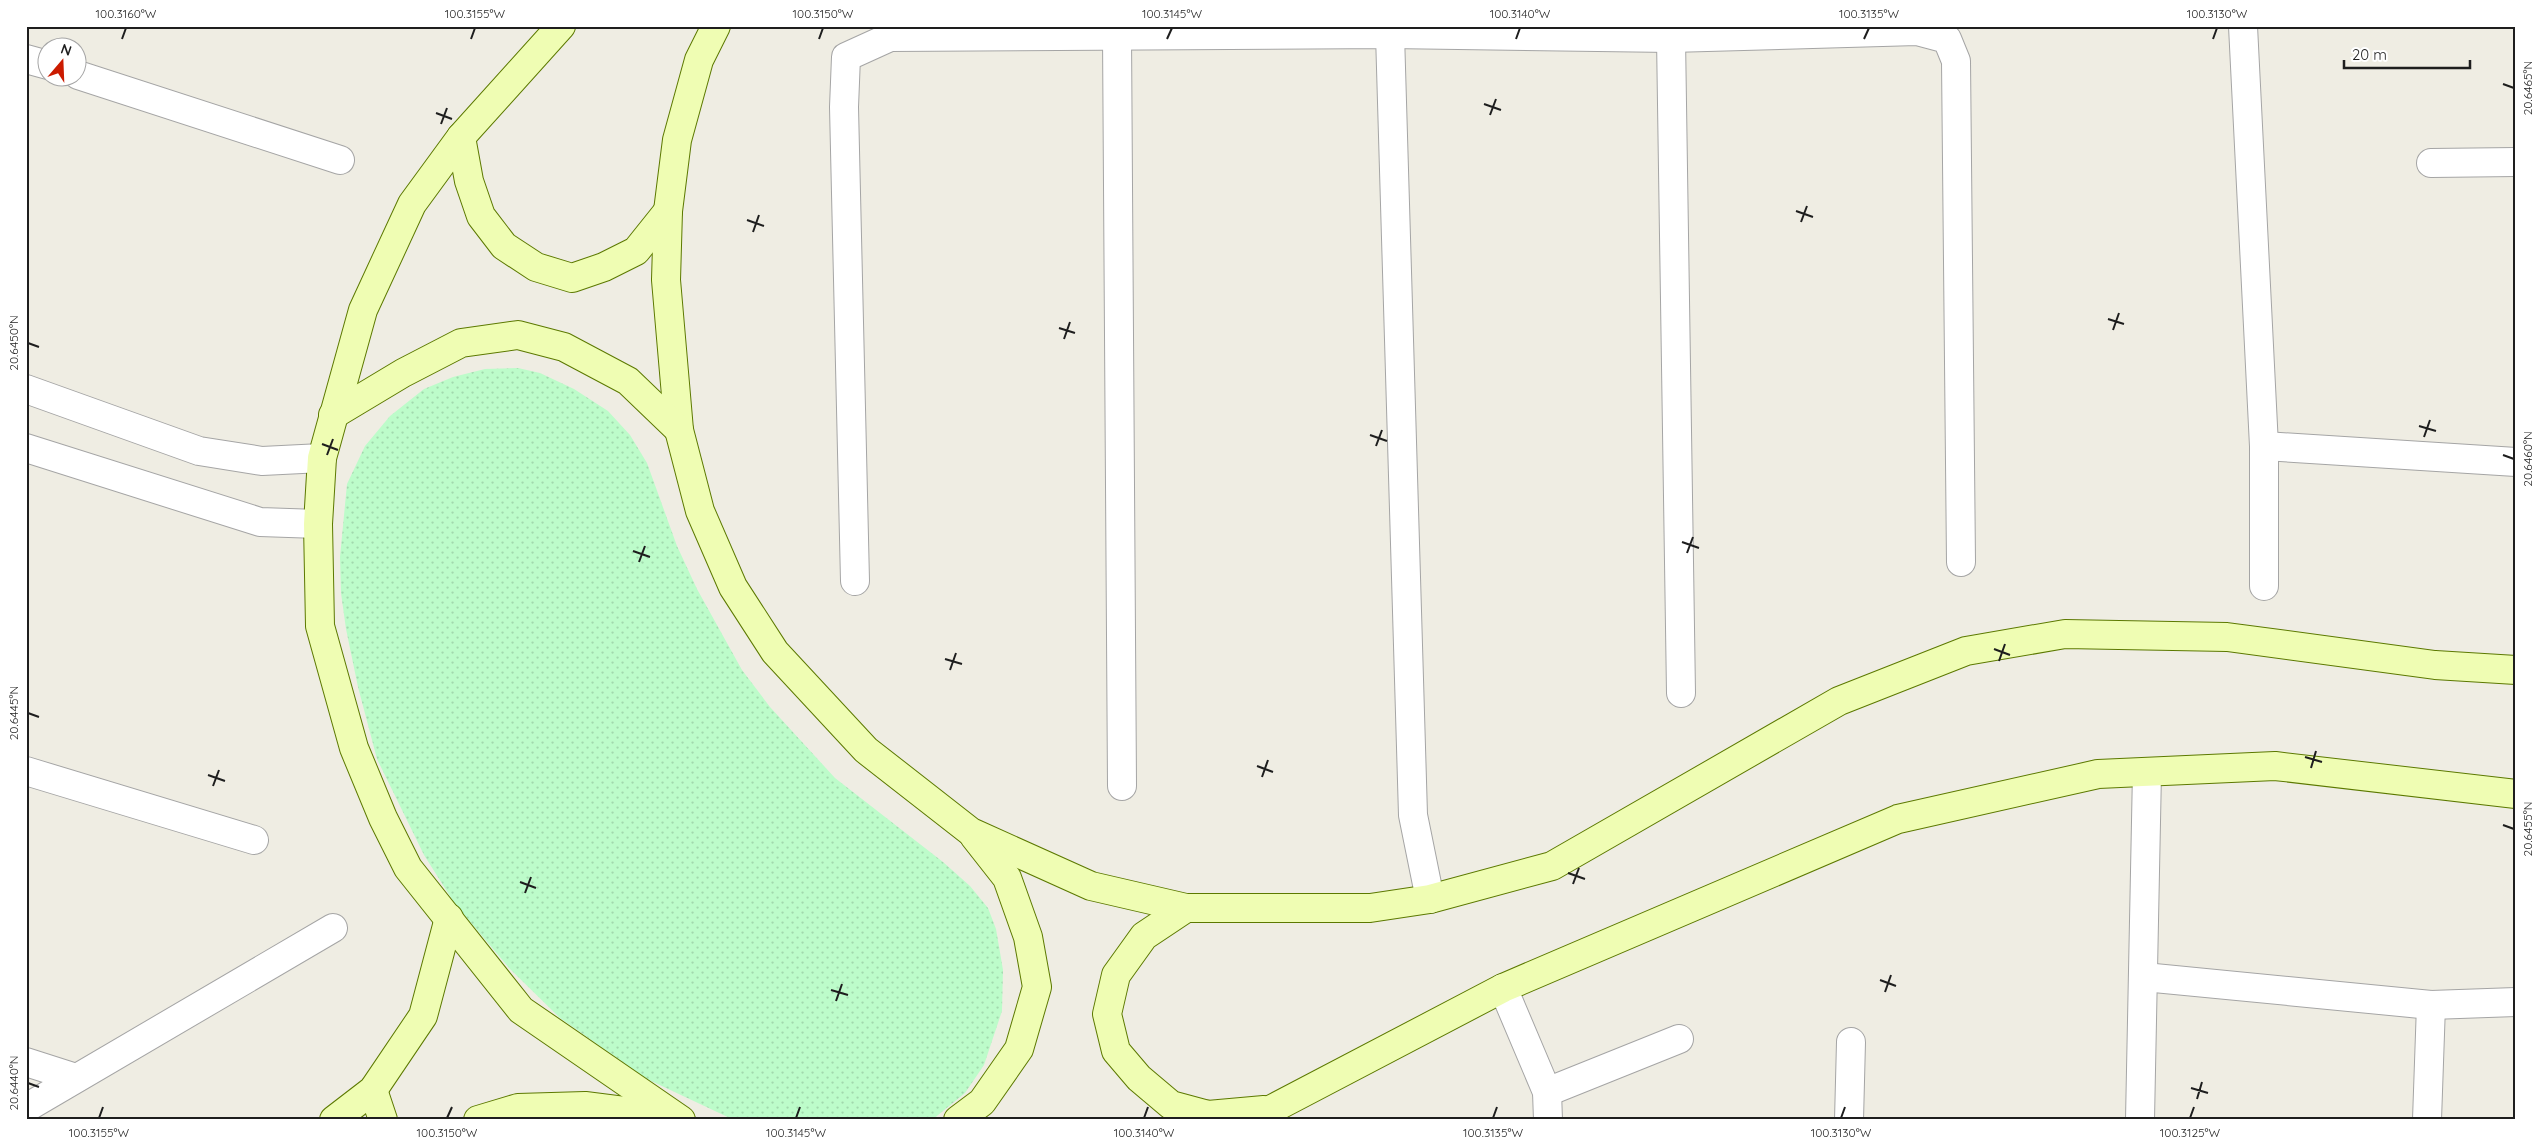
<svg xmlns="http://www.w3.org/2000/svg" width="2542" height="1146" font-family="Quicksand,sans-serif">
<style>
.park{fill:url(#park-dots)}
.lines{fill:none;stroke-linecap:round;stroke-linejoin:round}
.street-casing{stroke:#a5a5a5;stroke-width:30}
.secondary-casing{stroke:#5c7900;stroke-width:30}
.street{stroke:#fff;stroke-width:28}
.secondary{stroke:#effdb3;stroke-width:28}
.ticks{fill:none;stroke:#1e1e1e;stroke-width:2}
.neatline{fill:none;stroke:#1e1e1e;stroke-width:2}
.ticks-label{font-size:12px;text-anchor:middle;fill:#1e1e1e}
</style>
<defs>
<pattern id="park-dots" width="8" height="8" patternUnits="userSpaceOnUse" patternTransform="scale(1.25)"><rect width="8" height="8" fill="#bdfcca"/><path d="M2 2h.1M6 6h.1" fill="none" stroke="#a2d8ad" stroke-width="1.8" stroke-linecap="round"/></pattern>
</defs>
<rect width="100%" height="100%" fill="#efede3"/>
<polygon class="park" points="518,368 540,373 574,389 608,411 630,435 647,463 677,546 697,589 742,670 770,707 835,778 943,862 970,886 988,908 996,929 1003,970 1002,1011 984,1065 965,1093 932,1120 734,1120 647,1079 560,1018 510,969 455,904 424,855 377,759 358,687 346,629 341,593 340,557 347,484 365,446 390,416 424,389 453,377 485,369"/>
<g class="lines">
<g class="street-casing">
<g id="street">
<polyline points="2243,26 2264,446 2264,586"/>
<polyline points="1390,34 1671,38 1917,31 1947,39 1956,61 1961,562"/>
<polyline points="1117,35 1122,786"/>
<polyline points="1671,38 1681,693"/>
<polyline points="26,59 48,65"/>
<polyline points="78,75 340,160"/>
<polyline points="2431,163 2516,162"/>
<polyline points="26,389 199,451 262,461 322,458"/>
<polyline points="2264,446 2516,462"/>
<polyline points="26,448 260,522 318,524"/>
<polyline points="855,581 844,107 846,57 890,37 1390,34 1413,815 1430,899"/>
<polyline points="26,771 254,840"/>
<polyline points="2144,977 2431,1005 2516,1002"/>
<polyline points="1503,988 1547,1092 1548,1120"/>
<polyline points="26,1062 76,1078"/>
<polyline points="1547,1092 1679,1039"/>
<polyline points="26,1108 333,928"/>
<polyline points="1849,1120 1851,1042"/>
<polyline points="2140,1120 2147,772"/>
<polyline points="2427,1120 2431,1005"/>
</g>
</g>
<g class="secondary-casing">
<g id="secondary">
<polyline points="561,26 461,137 412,204 363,310 322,458 318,524 320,626 354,748 383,818 408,868 521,1010 681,1120"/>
<polyline points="716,26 699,60 677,140 668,211 666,280 679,430 700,511 733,587 775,652 866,750 971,832 1091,886 1186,908 1370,908 1430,899 1552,866 1839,701 1966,651 2065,634 2227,637 2435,665 2516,670"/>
<polyline points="461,137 469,181 481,216 504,246 536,267 572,278 604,267 636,251 668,211"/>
<polyline points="333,415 403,373 461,343 518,335 564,347 628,381 679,430"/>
<polyline points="1186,908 1144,936 1116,975 1107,1014 1116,1051 1139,1078 1171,1105 1208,1115 1264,1110"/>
<polyline points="373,1090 383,1120"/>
<polyline points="334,1120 373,1090 423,1016 449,918"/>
<polyline points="478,1120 518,1108 585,1106 671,1117"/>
<polyline points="958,1120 982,1102 1019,1049 1037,987 1028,937 1007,878 974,836"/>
<polyline points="1245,1120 1272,1109 1503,988 1898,819 2098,774 2275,766 2516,794"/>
</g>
</g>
<use href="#street" class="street"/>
<use href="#secondary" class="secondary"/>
</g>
<path class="ticks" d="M122,39L126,28M471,39L475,28M819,39L823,28M1167,39L1172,28M1516,39L1520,28M1864,39L1869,28M2213,39L2217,28M2503,84L2514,88M1484,104L1501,110M436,113L452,119M1490,115L1496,99M441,124L447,108M1796,211L1813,217M747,220L764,226M1801,222L1807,206M753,232L759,215M2108,319L2124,324M1059,328L1075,333M2113,330L2119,313M1064,339L1070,322M28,343L39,347M2419,426L2436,431M1370,435L1387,441M2424,437L2430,420M322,444L338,450M1376,446L1382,430M327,455L333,439M2503,455L2514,459M1682,542L1699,548M633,551L650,557M1687,553L1693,537M639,562L645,546M1994,649L2010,655M945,659L962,664M1999,661L2005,644M950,670L956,653M28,713L39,717M2305,757L2322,762M1257,766L1273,772M2311,768L2316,751M208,775L225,781M1262,777L1268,760M213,786L219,770M2503,825L2514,829M1568,873L1585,879M520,882L536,888M1573,884L1579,868M525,893L531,877M1880,980L1896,986M831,990L848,995M1885,992L1891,975M836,1001L842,984M28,1083L39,1087M2191,1088L2208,1093M2197,1099L2202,1082M99,1118L103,1107M447,1118L452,1107M796,1118L800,1107M1144,1118L1148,1107M1493,1118L1497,1107M1841,1118L1845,1107M2190,1118L2194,1107"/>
<rect width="2542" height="1146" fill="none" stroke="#ffffff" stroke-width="55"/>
<g transform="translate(62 62) rotate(19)"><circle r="24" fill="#ffffff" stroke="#a5a5a5"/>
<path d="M0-4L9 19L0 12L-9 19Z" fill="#cb1b00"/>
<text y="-8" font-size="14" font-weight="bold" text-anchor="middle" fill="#1e1e1e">N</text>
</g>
<path d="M2344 60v8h126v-8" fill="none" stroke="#1e1e1e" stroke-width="2.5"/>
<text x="2352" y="60" font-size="15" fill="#1e1e1e" stroke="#ffffff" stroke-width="4" paint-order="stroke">20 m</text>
<rect x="28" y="28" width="2486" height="1090" class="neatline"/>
<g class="ticks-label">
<text x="126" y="18">100.3160°W</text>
<text x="475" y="18">100.3155°W</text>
<text x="823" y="18">100.3150°W</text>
<text x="1172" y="18">100.3145°W</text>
<text x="1520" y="18">100.3140°W</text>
<text x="1869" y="18">100.3135°W</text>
<text x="2217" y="18">100.3130°W</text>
<text transform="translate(2528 88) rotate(-90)" y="4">20.6465°N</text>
<text transform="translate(14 343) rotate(-90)" y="4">20.6450°N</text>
<text transform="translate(2528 459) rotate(-90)" y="4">20.6460°N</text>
<text transform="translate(14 713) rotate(-90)" y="4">20.6445°N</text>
<text transform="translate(2528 829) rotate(-90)" y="4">20.6455°N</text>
<text transform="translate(14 1083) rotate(-90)" y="4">20.6440°N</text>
<text x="99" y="1137">100.3155°W</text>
<text x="447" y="1137">100.3150°W</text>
<text x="796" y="1137">100.3145°W</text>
<text x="1144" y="1137">100.3140°W</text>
<text x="1493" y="1137">100.3135°W</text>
<text x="1841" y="1137">100.3130°W</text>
<text x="2190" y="1137">100.3125°W</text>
</g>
</svg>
